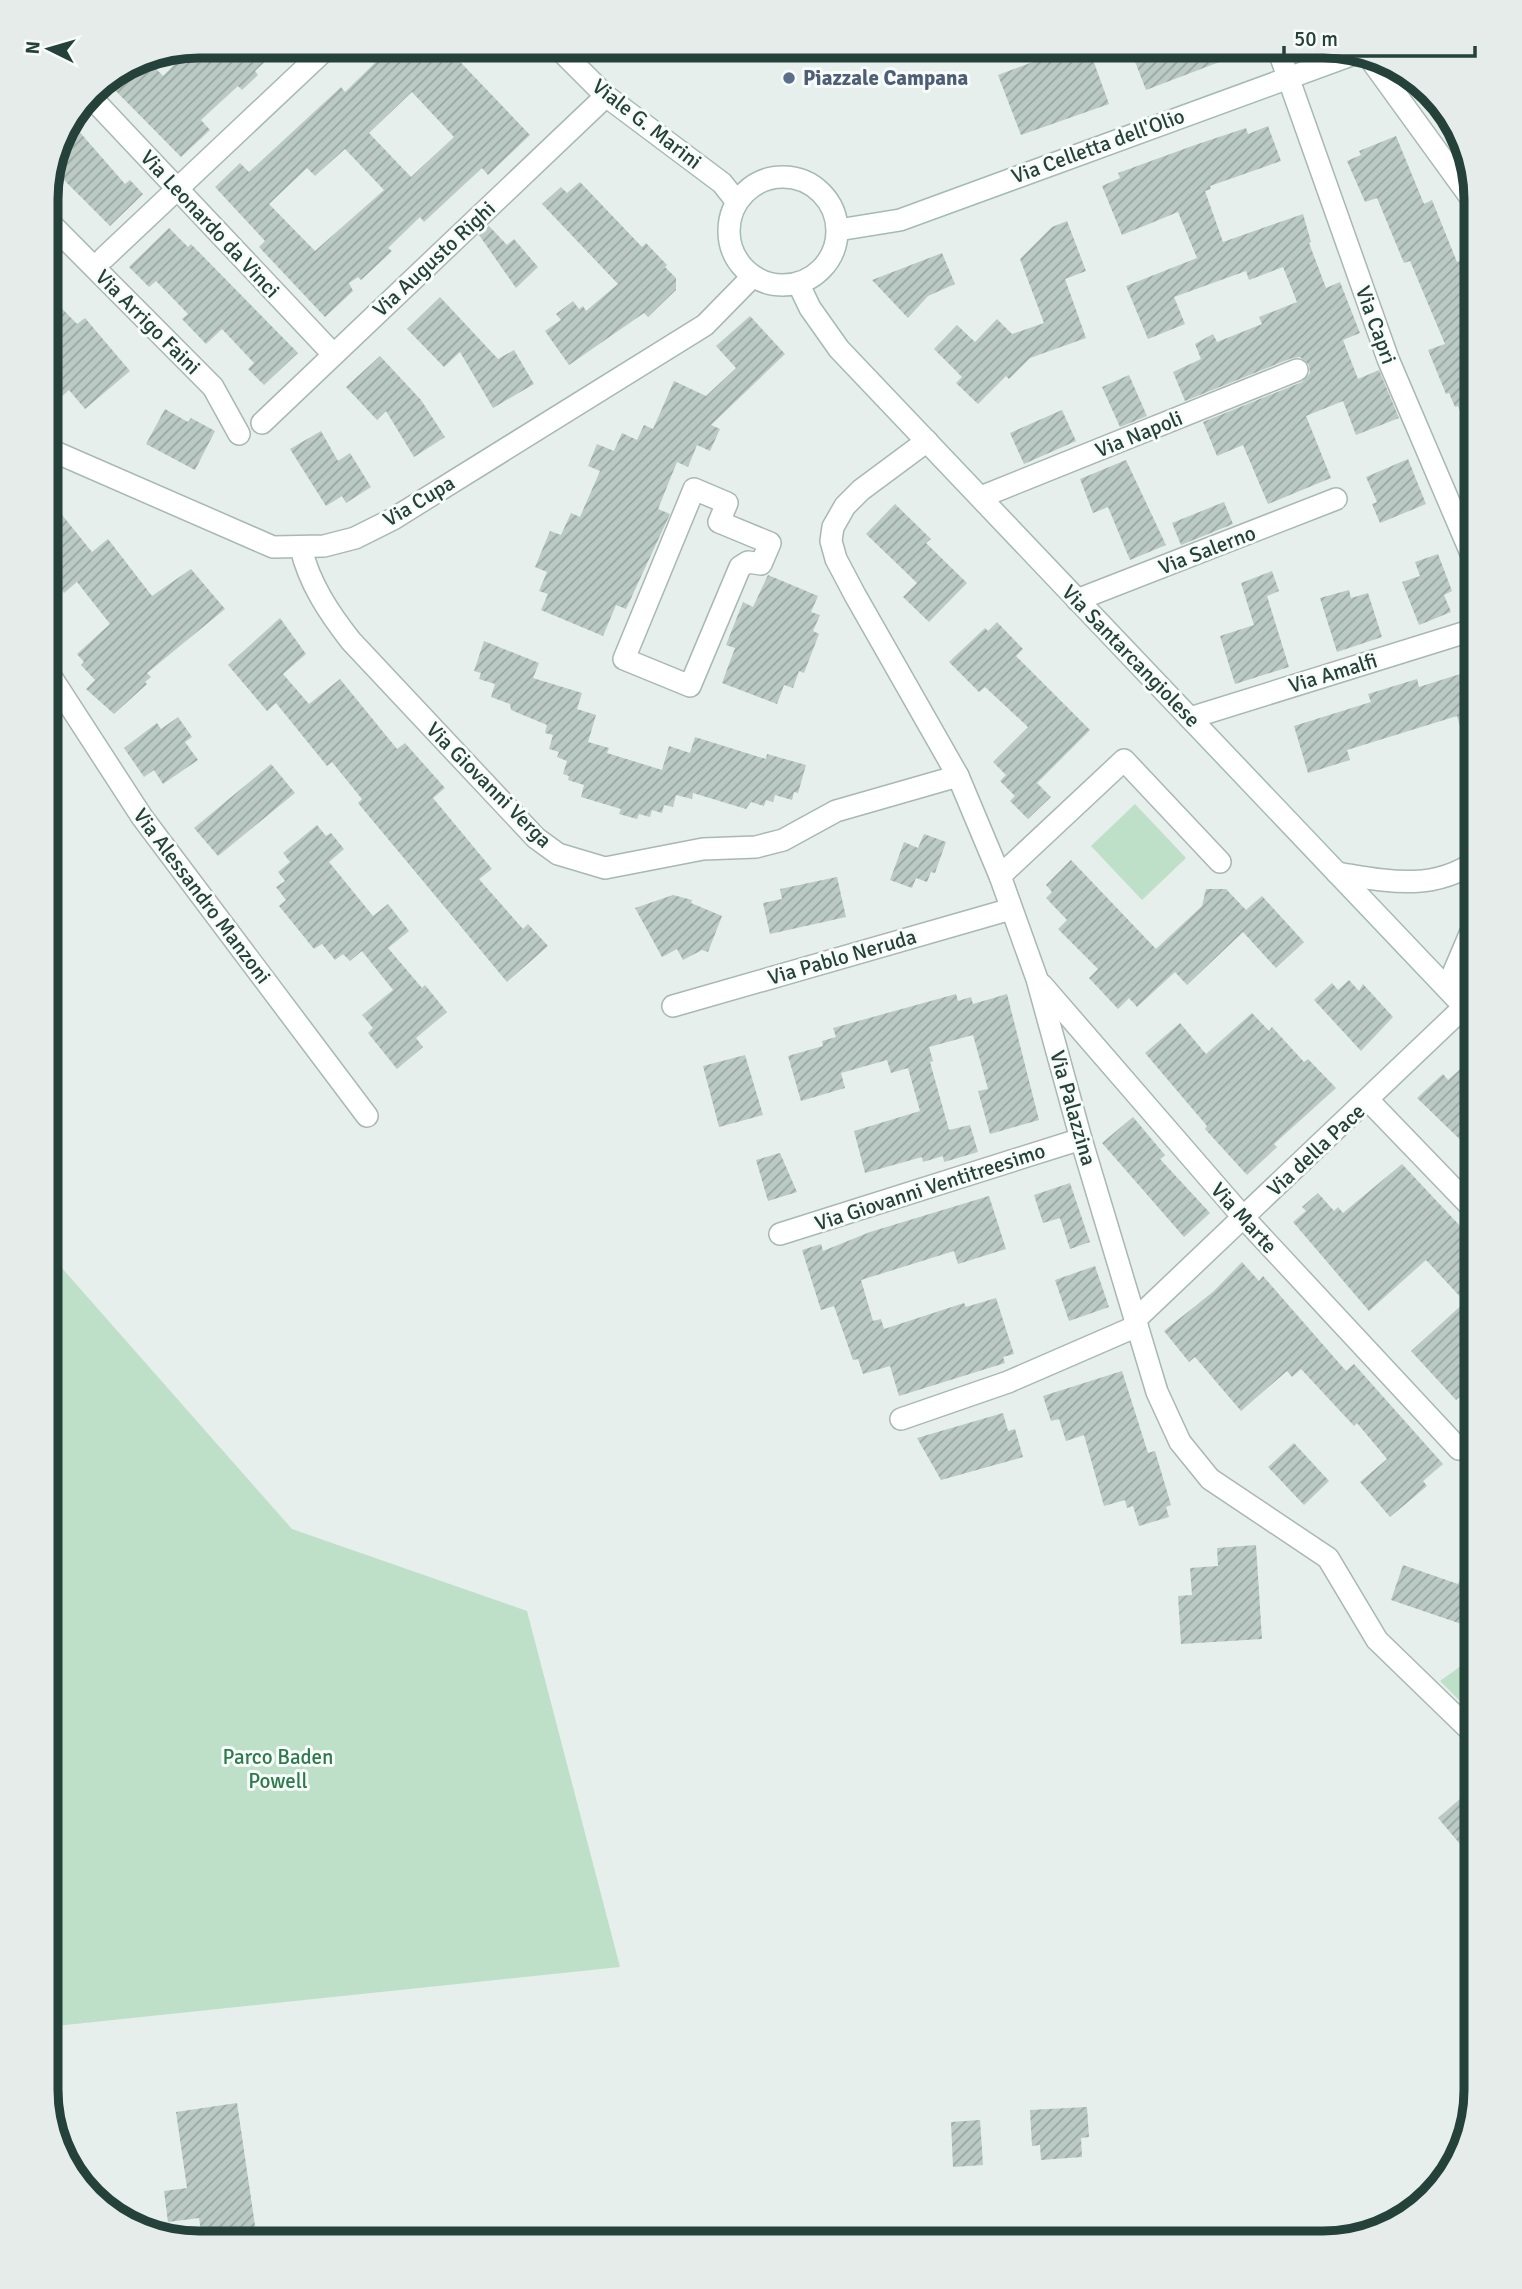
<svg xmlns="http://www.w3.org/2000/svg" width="1522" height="2289" font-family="Signika,sans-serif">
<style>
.green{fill:#bfe0c8}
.building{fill:url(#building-hatch);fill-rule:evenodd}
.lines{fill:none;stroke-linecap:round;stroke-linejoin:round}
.street-casing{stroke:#a8b8b2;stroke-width:24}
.secondary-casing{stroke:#a4bbb3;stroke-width:24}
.street{stroke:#fff;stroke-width:21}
.secondary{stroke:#fff;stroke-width:21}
.service-dot{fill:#5c6f8a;stroke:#f7fbf9;stroke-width:2.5}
.labels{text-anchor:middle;stroke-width:6;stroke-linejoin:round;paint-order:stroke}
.service-label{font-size:21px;font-weight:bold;fill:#4e5e75;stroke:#f7fbf9;text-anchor:start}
.street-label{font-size:21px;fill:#24423a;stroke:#f7fbf9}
.park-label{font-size:21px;fill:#2d7a4b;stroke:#f7fbf9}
.rim{fill:none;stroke:#24423a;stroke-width:9}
</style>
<defs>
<pattern id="building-hatch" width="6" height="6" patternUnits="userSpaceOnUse" patternTransform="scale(1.75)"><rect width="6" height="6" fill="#bbcac4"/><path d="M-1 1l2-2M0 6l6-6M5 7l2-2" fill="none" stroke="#98a6a0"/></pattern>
</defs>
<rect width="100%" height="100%" fill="#e6efeb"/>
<g class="green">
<polygon points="1135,804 1186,858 1142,900 1091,846"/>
<polygon points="46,1250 292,1529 527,1611 620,1967 46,2027"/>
<polygon points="1476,1655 1476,1717 1440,1681"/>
</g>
<g class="building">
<polygon points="193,46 282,46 255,71 258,75 242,90 238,86 201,120 210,130 181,157 105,80 144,56 163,76"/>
<path d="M373,46H445L530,135L488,175L482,168L424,222L420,217L388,248L392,251L361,280L358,277L349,283L353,291L325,317L259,247L265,241L215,187L240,163L249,172L341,87L345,92L382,56ZM412,92L454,137L411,177L369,133ZM345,149L384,190L315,251L269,204L307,168L315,176Z"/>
<polygon points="1076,46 1088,46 1109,104 1021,135 998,75"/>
<polygon points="1129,46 1255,46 1256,48 1146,90"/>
<polygon points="70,121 125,184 130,180 143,194 110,226 51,167 57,140"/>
<polygon points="1268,126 1281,161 1210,186 1211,189 1205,191 1223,242 1303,214 1311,242 1309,243 1326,288 1340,282 1360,333 1343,340 1358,379 1379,370 1399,418 1356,435 1343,401 1306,416 1331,478 1268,504 1243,445 1217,456 1203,422 1302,382 1310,373 1309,365 1300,357 1292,358 1185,401 1173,372 1201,359 1195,344 1213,334 1217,342 1262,324 1259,317 1297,302 1283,267 1249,280 1246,271 1174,297 1185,324 1148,339 1126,286 1197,258 1178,212 1122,235 1102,186 1120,178 1118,173 1195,145 1246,128 1248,134"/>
<polygon points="1396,136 1424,204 1432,200 1457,262 1471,256 1476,269 1476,303 1460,310 1476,352 1476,449 1458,406 1455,407 1449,393 1446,394 1428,350 1445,344 1410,261 1404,263 1377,198 1365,202 1347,161 1361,155 1359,151"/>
<polygon points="580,182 642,247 646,243 667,265 665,267 676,278 676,290 648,317 644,313 569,365 545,331 561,320 556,314 573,301 579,309 583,306 586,311 618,284 542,204 561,187 567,193"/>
<polygon points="1067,221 1086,271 1065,279 1086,338 1030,358 1009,379 1006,376 978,404 956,383 962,377 934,349 957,325 975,342 997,319 1012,334 1044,323 1020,259 1052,227"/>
<polygon points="489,226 507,245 514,239 538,267 516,288 479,235"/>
<polygon points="169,228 188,247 191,244 298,353 264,385 248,369 254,363 222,329 206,344 182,319 188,314 156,281 149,287 129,267"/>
<polygon points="942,253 955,284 928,296 908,318 872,280"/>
<polygon points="46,292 77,324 85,318 130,371 85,409 69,390 58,400 46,385"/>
<polygon points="440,297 498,359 514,350 534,384 493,408 460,352 444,367 407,329"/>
<polygon points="750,316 785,354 711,425 720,429 710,451 697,445 688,467 677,462 658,509 670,514 626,609 616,605 603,636 541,610 548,594 539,591 547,572 535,567 550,531 561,535 571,513 580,517 600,471 588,466 597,444 614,451 622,433 637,440 644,425 653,429 674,381 706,396 736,368 716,346"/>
<polygon points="380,356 421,400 445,437 414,457 386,411 377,420 346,387"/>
<polygon points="1129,375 1147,416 1120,427 1102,387"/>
<polygon points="165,409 188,422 191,418 215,431 195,470 146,444"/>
<polygon points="1062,410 1076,441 1024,464 1010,433"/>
<polygon points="321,431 338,461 350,453 371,487 346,503 342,496 326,506 290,449"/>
<polygon points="1408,459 1426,504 1380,523 1372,504 1377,502 1366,477"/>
<polygon points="1126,460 1166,545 1130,560 1108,507 1093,513 1080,479"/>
<polygon points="46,495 92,552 108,539 152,596 191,569 225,609 147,673 151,677 145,682 147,684 114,714 86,689 95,680 81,665 84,662 77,654 110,624 77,582 64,593 46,570"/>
<polygon points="1224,502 1233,524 1181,545 1172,523"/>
<polygon points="895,504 931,539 926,543 967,583 929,622 903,597 917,583 866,534"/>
<polygon points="1438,554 1452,591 1444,595 1451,612 1419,625 1402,582 1420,576 1415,562"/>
<polygon points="1272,571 1279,591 1267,596 1289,667 1235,684 1220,636 1254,625 1241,583"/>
<polygon points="768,575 818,596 811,612 820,615 813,631 819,634 804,673 799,671 793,688 784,685 777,704 722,683 735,648 726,645 743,602 753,607"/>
<polygon points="1349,590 1351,598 1368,593 1382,637 1337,652 1320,598"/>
<polygon points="280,618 306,654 283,674 309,704 340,679 397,749 405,743 445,788 433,798 492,869 479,879 523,929 528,924 548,946 507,982 358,803 362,799 332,762 327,766 276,703 267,711 228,665"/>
<polygon points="997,622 1023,649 1016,656 1090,730 1037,783 1051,797 1028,819 1010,801 1015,796 1000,781 1006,775 993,762 1028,727 985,687 979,692 949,662 985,628 988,631"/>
<polygon points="484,641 539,663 533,678 582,693 577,709 596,715 588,742 609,748 607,753 662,770 669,746 690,753 695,737 766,759 767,754 806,765 798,793 794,792 792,800 775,795 773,802 766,800 764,806 751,802 746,809 693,793 692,799 676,795 673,807 664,805 662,813 652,810 650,817 639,814 637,819 619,814 621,809 581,797 584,785 568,780 569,776 563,774 567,761 557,757 559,752 549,749 553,735 545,733 547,725 511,710 510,704 491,697 495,684 479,679 481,673 474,671"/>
<polygon points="1476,669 1476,764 1472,765 1457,716 1347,750 1350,760 1308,773 1294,726 1371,702 1368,694 1417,679 1419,687"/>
<polygon points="178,717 192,737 185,742 198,760 163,784 154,770 144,777 124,748 157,723 161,729"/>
<polygon points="271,764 295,793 218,856 194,828"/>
<polygon points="317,825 326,836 331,833 344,849 329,862 373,916 388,904 409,931 388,948 422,988 425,985 447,1012 416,1038 423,1047 397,1069 368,1033 373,1028 362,1015 393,990 362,951 350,961 343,954 335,960 322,944 314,949 279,906 286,900 276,887 285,881 278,872 290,862 283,853"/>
<polygon points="924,834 946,842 935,873 931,872 927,882 916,878 912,888 890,880 904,842 918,848"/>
<polygon points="1071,860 1156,949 1202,906 1206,889 1226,889 1246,910 1262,896 1304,942 1276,968 1243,932 1187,985 1175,972 1137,1007 1129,998 1118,1009 1089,978 1098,969 1058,929 1067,920 1046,898 1052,892 1046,885"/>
<polygon points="837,877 846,917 770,934 763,903 782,899 780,889"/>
<polygon points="673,895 692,900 691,903 722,916 708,952 702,950 683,960 677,949 662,957 635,908"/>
<polygon points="1349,980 1359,991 1363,984 1393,1017 1361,1051 1314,1000 1332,983 1338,990"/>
<polygon points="956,994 958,1001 971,997 973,1004 1007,994 1039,1120 990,1134 978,1091 988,1089 973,1035 929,1047 933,1061 930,1062 949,1130 970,1125 978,1152 944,1162 943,1156 923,1162 922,1157 865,1173 854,1131 920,1111 908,1068 891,1073 887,1060 841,1073 845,1088 801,1101 788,1056 823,1046 822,1041 836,1037 833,1028"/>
<polygon points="1252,1013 1269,1031 1272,1027 1304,1062 1308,1059 1336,1088 1274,1144 1277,1147 1247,1175 1205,1129 1207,1126 1145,1053 1180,1023 1206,1054"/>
<polygon points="745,1055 763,1115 719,1127 703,1066"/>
<polygon points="1467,1063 1476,1073 1476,1155 1417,1098 1443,1074 1448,1080"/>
<polygon points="1133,1117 1165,1155 1160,1159 1210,1213 1184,1237 1102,1143"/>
<polygon points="780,1153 797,1192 768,1201 756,1160"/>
<polygon points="1402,1164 1476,1243 1476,1382 1456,1400 1411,1351 1465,1302 1426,1260 1369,1311 1293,1222 1306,1211 1302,1207 1318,1193 1334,1211 1338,1207 1343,1213"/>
<polygon points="1070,1183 1090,1242 1070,1249 1060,1218 1043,1223 1034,1195"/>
<polygon points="989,1196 1006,1249 958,1264 954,1251 861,1280 873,1321 881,1319 884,1329 964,1303 966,1307 996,1298 1014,1354 1003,1357 1005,1363 899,1396 890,1366 863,1374 858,1359 853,1360 834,1306 821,1310 802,1250 821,1244 823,1251 870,1232"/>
<polygon points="1242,1262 1259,1281 1263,1276 1346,1371 1354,1364 1443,1464 1423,1481 1427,1486 1390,1517 1360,1482 1387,1459 1357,1423 1354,1426 1301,1369 1292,1377 1287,1371 1241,1411 1195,1357 1189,1362 1164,1331 1214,1291"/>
<polygon points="1095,1266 1109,1307 1069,1321 1055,1280"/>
<polygon points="1122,1371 1148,1453 1155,1451 1171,1505 1166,1507 1169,1517 1139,1526 1133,1506 1127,1508 1125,1500 1104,1506 1084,1435 1066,1441 1059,1419 1051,1421 1043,1396"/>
<polygon points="1003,1413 1008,1431 1015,1429 1023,1457 941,1480 917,1438"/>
<polygon points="1294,1443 1329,1481 1304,1505 1268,1467"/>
<polygon points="1256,1545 1262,1639 1181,1644 1178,1596 1192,1595 1190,1568 1218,1566 1217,1548"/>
<polygon points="1403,1565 1458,1584 1461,1577 1476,1582 1476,1629 1391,1600"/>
<polygon points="1476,1785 1476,1863 1438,1818"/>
<polygon points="237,2103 257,2239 203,2243 199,2218 168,2222 164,2191 187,2188 176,2112"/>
<polygon points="1087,2107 1089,2137 1081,2138 1082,2157 1041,2160 1040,2145 1032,2146 1030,2110"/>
<polygon points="980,2120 983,2165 953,2167 951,2122"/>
</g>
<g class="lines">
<g class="street-casing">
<g id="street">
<polyline points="1277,46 1388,359 1476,565"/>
<polyline points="1368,56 1476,205"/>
<polyline points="88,94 333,354"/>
<polyline points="46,219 213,387 239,434"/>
<polyline points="104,258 329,46"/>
<polyline points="262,423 606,96"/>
<polyline points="927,441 861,490 845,506 833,527 831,541 836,559 855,595 958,776 1000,876 1037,979 1081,1139 1157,1392 1180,1442 1210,1479 1328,1558 1377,1640 1476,1736"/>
<polyline points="46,448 273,547 324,546 355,538 393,519 705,325 753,276"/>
<polygon points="694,489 727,503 719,522 770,543 761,564 748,562 740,567 690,686 624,659"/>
<polyline points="981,497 1297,370"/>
<path d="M301,548C309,583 329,613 351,641L536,838L558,854L605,868L703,849L756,847L783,840L836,811L958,776"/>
<polyline points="1077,600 1336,499"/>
<polyline points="46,669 142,817 367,1116"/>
<polyline points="1190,718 1476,629"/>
<path d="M1337,873C1387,881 1432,892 1476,861"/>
<polyline points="1000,876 1124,760 1220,862"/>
<polyline points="1042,985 1243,1217 1459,1449"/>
<polyline points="1476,986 1447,988 1476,920"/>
<polyline points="673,1006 1011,909"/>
<polyline points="1369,1101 1476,1212"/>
<polyline points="780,1234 1081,1139"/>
<polyline points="1135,1320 1464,1007"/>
<polyline points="901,1419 1008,1382 1137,1326"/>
</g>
</g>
<g class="secondary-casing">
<g id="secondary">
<polyline points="556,46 606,96 722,183 737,202"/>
<circle cx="783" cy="231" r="54"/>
<polyline points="838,230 900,220 1357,53"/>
<polyline points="798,283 810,308 839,349 1476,1019"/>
</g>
</g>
<use href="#street" class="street"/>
<use href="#secondary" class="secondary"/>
</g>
<circle class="service-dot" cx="789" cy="78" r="7"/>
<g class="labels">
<g class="service-label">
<text x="803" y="85">Piazzale Campana</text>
</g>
<g class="street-label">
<text transform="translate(647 124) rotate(38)" y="7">Viale G. Marini</text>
<text transform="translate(1098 146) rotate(-20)" y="7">Via Celletta dell'Olio</text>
<text transform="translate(210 224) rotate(47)" y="7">Via Leonardo da Vinci</text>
<text transform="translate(434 259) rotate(-43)" y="7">Via Augusto Righi</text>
<text transform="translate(148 322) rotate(45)" y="7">Via Arrigo Faini</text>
<text transform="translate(1376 325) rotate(70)" y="7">Via Capri</text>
<text transform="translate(1139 434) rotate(-22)" y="7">Via Napoli</text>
<text transform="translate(419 501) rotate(-31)" y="7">Via Cupa</text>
<text transform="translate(1207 550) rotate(-21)" y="7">Via Salerno</text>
<text transform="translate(1131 656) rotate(46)" y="7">Via Santarcangiolese</text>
<text transform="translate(1333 673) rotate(-17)" y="7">Via Amalfi</text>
<text transform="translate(489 785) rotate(45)" y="7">Via Giovanni Verga</text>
<text transform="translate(202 896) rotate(53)" y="7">Via Alessandro Manzoni</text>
<text transform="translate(842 957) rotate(-16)" y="7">Via Pablo Neruda</text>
<text transform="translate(1073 1108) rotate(74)" y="7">Via Palazzina</text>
<text transform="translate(1316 1150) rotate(-43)" y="7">Via della Pace</text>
<text transform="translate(930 1187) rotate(-18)" y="7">Via Giovanni Ventitreesimo</text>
<text transform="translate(1244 1218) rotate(48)" y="7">Via Marte</text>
</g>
<g class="park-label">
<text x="278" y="1764">Parco Baden<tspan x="278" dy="24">Powell</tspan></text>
</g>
</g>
<path d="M0 0H1522V2289H0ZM199 58H1323A141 141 0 0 1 1464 199V2090A141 141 0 0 1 1323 2231H199A141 141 0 0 1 58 2090V199A141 141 0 0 1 199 58Z" fill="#e6ecea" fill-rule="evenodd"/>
<path class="rim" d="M199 58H1323A141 141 0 0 1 1464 199V2090A141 141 0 0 1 1323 2231H199A141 141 0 0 1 58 2090V199A141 141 0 0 1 199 58Z"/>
<g transform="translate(49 49) rotate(275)" stroke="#f7fbf9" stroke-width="5" paint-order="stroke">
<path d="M0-5L12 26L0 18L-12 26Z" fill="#24423a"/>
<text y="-10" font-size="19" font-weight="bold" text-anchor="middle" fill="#24423a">N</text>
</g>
<path d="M1284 46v10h191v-10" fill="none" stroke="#24423a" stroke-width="3.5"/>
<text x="1294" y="46" font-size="21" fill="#24423a" stroke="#f7fbf9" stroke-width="5" paint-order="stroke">50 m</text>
</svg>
